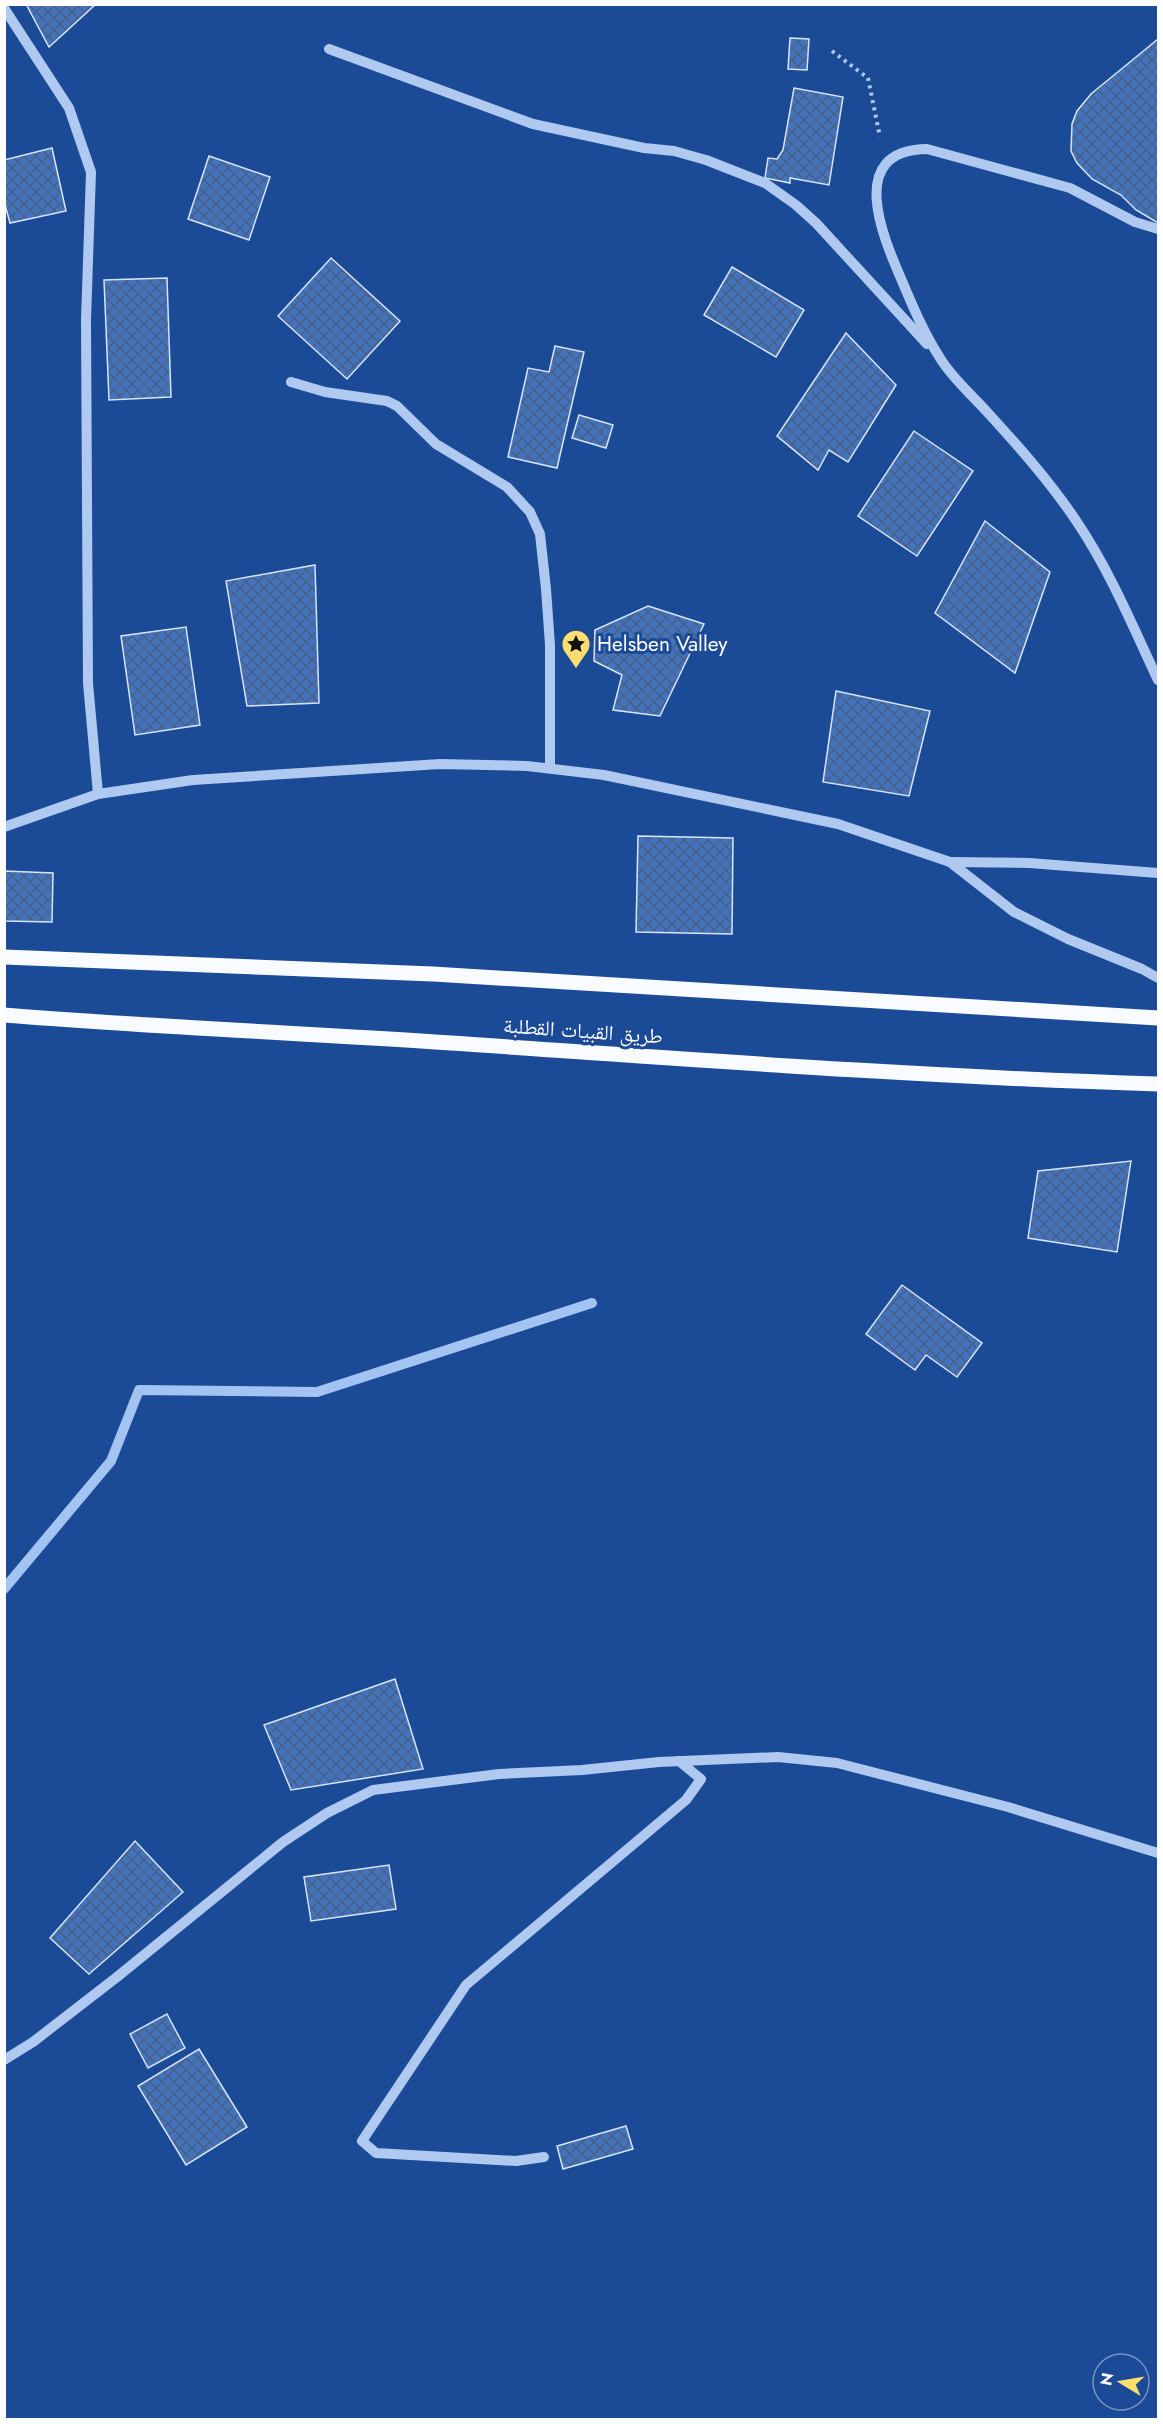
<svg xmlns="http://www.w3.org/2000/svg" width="1163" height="2424" font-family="Jost,'Noto Naskh Arabic',sans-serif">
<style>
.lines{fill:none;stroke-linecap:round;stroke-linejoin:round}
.stream{stroke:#a3c3f2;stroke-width:10}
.building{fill:url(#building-cross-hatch);stroke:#d6e5fb;stroke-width:1.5}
.path{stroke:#afc9f0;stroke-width:4;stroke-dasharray:3 4.5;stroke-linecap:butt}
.minor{stroke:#afc9f0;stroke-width:10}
.major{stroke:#f8fbff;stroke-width:15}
.labels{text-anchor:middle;stroke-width:6;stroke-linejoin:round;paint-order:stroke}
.poi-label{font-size:21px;fill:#fff;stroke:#1b4a97;text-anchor:start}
.street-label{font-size:21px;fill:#fff;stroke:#1b4a97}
</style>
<defs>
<pattern id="building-cross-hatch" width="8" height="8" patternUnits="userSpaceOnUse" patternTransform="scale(1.5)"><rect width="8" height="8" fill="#4473be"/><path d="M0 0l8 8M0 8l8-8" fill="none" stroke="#486085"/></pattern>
</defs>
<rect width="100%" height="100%" fill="#1b4a97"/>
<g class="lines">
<polyline class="stream" points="4,1589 111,1461 139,1390 317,1392 592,1303"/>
</g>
<g class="building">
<polygon points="26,4 96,4 49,47"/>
<polygon points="790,38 809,39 807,70 788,69"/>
<polygon points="1158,39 1158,223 1136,210 1121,195 1092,179 1077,163 1071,151 1072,124 1077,111 1091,94"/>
<polygon points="794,88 843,97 829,185 790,178 790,183 765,178 768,158 777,159 783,150"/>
<polygon points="52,148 66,211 10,223 4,201 4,160"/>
<polygon points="209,156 270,177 249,240 188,219"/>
<polygon points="331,258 400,321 347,379 278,316"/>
<polygon points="732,267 804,310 776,357 704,315"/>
<polygon points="167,278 171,397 109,400 104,280"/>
<polygon points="846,333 896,385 848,462 829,450 818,470 777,436"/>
<polygon points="555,346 584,352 557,468 508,457 528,368 549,372"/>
<polygon points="579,415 613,425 606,448 572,438"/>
<polygon points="914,431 973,471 917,556 858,516"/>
<polygon points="985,521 1050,572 1015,673 935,613"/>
<polygon points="315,565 319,703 247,706 226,581"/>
<polygon points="648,606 704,624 660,716 613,710 622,675 594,661 595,630"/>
<polygon points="186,627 200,725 135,735 121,636"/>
<polygon points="836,691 930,711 909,796 823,782"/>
<polygon points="638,836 733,838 732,934 636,932"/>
<polygon points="4,871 53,873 52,922 4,921"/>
<polygon points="1131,1161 1117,1252 1028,1238 1038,1171"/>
<polygon points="902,1285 982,1343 957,1377 926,1355 915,1370 866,1334"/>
<polygon points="395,1679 423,1769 291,1790 264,1725"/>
<polygon points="135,1841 183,1892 89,1974 50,1938"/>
<polygon points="389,1865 396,1909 311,1921 304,1877"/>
<polygon points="167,2014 185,2048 148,2068 130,2034"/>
<polygon points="199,2049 247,2127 186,2165 138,2086"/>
<polygon points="626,2126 633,2149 563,2169 557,2146"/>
</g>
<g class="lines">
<polyline class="path" points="832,51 868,78 880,137"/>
<g class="minor">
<polyline points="4,8 69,108 91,172 86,320 88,683 98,794"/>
<polyline points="329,49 533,124 644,148 674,151 706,160 765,183 796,205 816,223 927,344"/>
<path d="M1158,229L1135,222L1070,188L927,149C845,150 883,237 902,281C913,307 924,333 940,358C952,378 972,395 988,413C1020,448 1051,483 1077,522C1110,571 1133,627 1158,680"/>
<polyline points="291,382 325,392 387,401 397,406 436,444 507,487 530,512 540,534 546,589 550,645 550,768"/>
<polyline points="4,827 98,794 193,780 440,764 527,766 604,775 838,824 950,862 1014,912 1068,939 1142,969 1158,978"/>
<polyline points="950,862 1029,863 1158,873"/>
<polyline points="4,2060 33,2042 117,1977 283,1842 327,1813 373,1790 499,1774 582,1770 659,1762 778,1757 837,1763 1008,1807 1158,1853"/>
<polyline points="544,2157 516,2161 376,2153 362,2141 466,1985 686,1800 701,1779 679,1761"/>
</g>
<g class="major">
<polyline points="4,957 433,974 1158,1018"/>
<path d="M4,1015C153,1027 302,1033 451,1043C686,1059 922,1077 1158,1084"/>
</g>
</g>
<defs>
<g id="sight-pin" transform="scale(1.5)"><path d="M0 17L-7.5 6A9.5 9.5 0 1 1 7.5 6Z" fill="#ffde6e" stroke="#1b4a97"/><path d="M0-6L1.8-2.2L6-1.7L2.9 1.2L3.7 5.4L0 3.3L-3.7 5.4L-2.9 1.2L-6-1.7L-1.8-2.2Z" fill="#111"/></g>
</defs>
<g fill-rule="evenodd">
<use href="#sight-pin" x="576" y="644"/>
</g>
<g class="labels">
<g class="poi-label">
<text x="597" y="651">Helsben Valley</text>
</g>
<g class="street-label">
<text transform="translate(583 1031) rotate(4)" y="7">طريق القبيات القطلبة</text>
</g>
</g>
<rect width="1163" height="2424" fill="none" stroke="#ffffff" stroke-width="12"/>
<g transform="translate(1121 2382) rotate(281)"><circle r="28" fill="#1b4a97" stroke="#7692c1" stroke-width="1.5"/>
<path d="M0-4.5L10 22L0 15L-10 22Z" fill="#ffde6e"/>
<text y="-9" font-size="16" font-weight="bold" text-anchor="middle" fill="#ffffff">N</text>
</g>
</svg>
